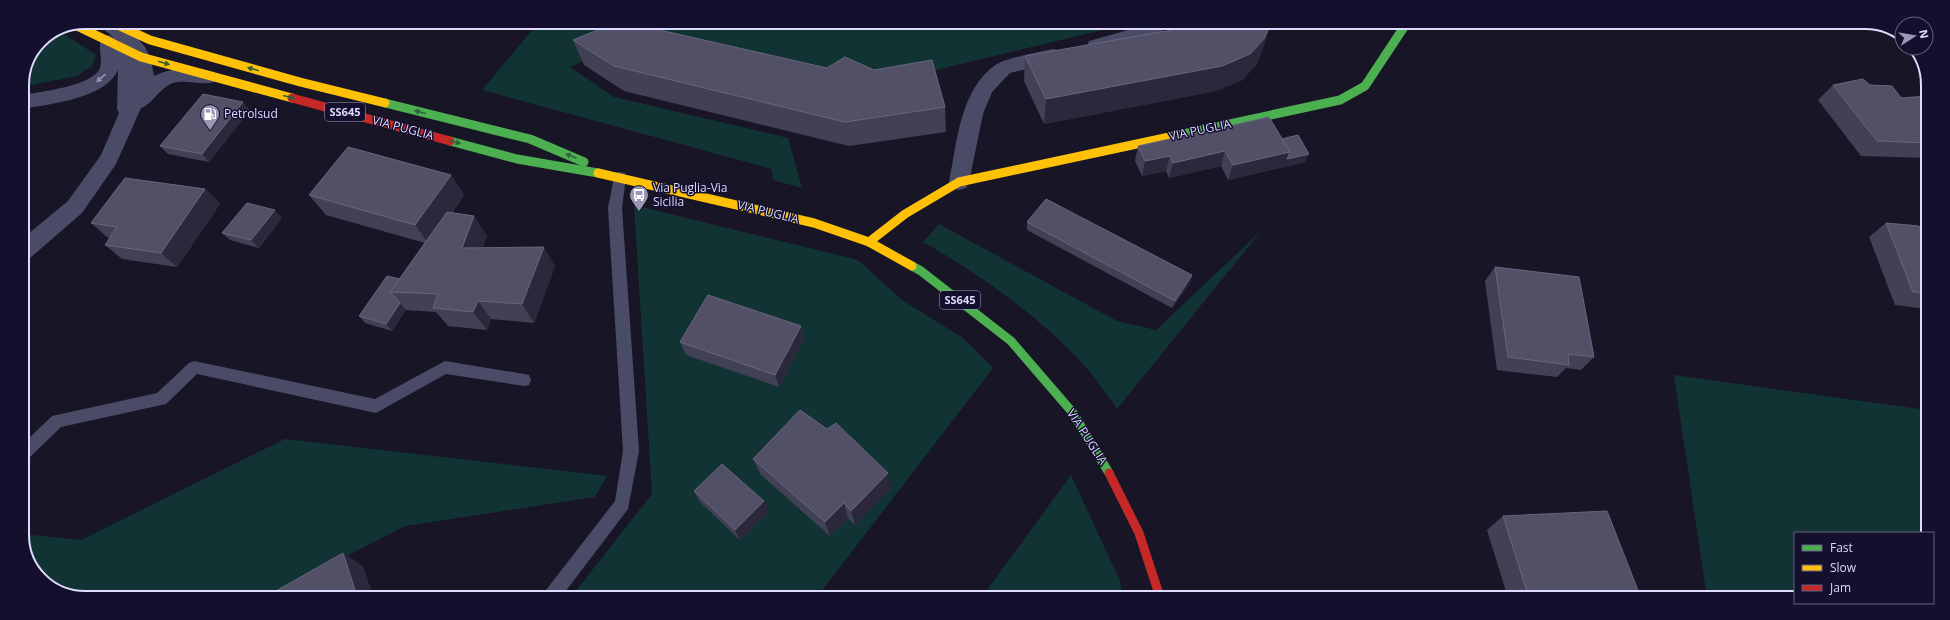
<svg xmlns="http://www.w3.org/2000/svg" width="1950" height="620" font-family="'Open Sans',sans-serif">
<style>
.green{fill:#123333}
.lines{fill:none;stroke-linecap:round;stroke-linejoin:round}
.lane{fill:#4a4b67;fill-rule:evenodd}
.street{fill:#4a4b67;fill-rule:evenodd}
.fast{stroke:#4caf50;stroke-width:9}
.slow{stroke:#ffc107;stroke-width:9}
.jam{stroke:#c62828;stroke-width:9}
.wall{fill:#424054}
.shaded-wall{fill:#2a283a}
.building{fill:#525066;stroke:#68667e}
.oneway{fill:#305f3e}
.oneway2{fill:#9493b3}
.labels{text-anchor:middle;stroke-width:3;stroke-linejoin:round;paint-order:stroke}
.shield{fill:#130f2d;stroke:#a09ec0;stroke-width:1}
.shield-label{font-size:11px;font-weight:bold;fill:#dddbff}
.poi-label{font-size:12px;fill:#dddbff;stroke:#130f2d;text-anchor:start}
.street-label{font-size:12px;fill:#dddbff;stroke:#130f2d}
.rim{fill:none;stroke:#dddbff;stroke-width:2}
</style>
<rect width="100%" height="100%" fill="#181626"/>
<g class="green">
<polygon points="538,23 1132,23 898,79 870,80 651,31 570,67 614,97 788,138 802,188 773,180 772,169 482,90"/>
<polygon points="61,32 96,55 92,66 77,76 26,86 23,82 41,40"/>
<polygon points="634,205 858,260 902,300 963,338 993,368 817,597 572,596 652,494"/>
<path d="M939,224L1117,321L1156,330L1262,230L1117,409C1108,397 1100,384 1090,372C1047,322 980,274 923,242Z"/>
<polygon points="1674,375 1926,410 1926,533 1795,533 1795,598 1707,598"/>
<polygon points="285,439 607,476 595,497 405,526 269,596 69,596 35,573 22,539 22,534 81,540"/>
<polygon points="1071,475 1120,581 1123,597 982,597"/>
</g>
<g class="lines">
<g class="lane">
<polygon points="620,172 625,173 626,177 622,208 639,451 628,509 562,596 544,596 546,590 615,501 623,451 608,208 614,177 615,173"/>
<polygon points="194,361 375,399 445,361 524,374 529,375 531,380 529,385 524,386 446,374 376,413 197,374 166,404 61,427 27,460 22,462 22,445 52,416 157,393 189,363"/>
</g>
<g class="street">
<path d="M97,22H119L134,34L145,47L151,59L154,76C173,67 194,66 214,72L216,77L214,82C201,86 186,79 173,83C159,88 152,105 141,108L116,164L82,213L30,258L22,261V239L68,201L101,155L119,113L117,109L118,70C105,99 49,104 22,109V95C39,92 93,86 100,68C103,58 97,46 102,37L109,35L114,37L100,27ZM119,42C125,47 130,53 133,61L129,52Z"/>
<polygon points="1147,23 1167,23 1159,35 1096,53 1089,51 1087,46 1089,41 1146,25"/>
<path d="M1053,49L1060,51L1062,56L1060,61L1010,73L992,92L983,114L969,182L966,188L959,190L952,188L949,182C957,143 960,88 997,64C1005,58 1041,52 1053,49Z"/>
</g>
<g class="fast">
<polyline points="385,103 530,139 584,162"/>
<polyline points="1174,136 1340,100 1365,86 1406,24"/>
<polyline points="450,141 517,159 598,173"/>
<polyline points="912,266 921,271 1011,341 1073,413 1109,473"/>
</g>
<g class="slow">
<polyline points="111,22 150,40 300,82 385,103"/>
<polyline points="77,26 141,57 292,98"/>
<polyline points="598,173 814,223 869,242 912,266"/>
<polyline points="869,242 905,214 959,182 1174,136"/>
</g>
<g class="jam">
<polyline points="292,98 450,141"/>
<polyline points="1109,473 1139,533 1160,597"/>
</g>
</g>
<g class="wall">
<polygon points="651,28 945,107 946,132 849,146 624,91 584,65 573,40"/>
<polygon points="1263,49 1256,65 1242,80 1216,91 1044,124 1024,81 1025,56"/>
<polygon points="1833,85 1901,98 1928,96 1928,158 1861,156 1818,100"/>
<polygon points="250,110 209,162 168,154 160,146"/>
<polygon points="1282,139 1305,162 1228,180 1221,166 1169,178 1166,171 1142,176 1135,161 1138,146"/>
<polygon points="451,175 464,195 452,213 487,236 482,248 555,266 534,323 491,319 487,330 448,326 436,312 406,310 392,331 365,323 359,316 400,279 425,243 326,215 309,195"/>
<polygon points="205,189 220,204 177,267 122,259 105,245 110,238 107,237 91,223"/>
<polygon points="282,218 259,248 230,240 222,233"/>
<polygon points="1027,222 1192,275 1190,283 1172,308 1027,230"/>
<polygon points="1886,223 1922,235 1927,235 1927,309 1895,305 1869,237"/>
<polygon points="1495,267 1594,357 1581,370 1566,368 1557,377 1497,370 1485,281"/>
<polygon points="804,339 779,387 686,355 680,342"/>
<polygon points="753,459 891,488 855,525 848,518 830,536 760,474"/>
<polygon points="694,491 769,512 740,540 700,502"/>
<polygon points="1503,516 1641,598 1508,598 1487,530"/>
</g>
<g class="shaded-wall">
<polygon points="1271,23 1263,49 1256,65 1242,80 1216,91 1044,124 1046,99"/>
<polygon points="243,102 250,110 209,162 202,154"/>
<polygon points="1225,151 1221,166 1169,178 1173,163"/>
<polygon points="1290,152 1309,154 1305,162 1228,180 1233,165"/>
<polygon points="1170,156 1166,171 1142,176 1145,161"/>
<polygon points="451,175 464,195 429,244 415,225"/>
<polygon points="205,189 220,204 177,267 161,253"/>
<polygon points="275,210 282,218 259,248 251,240"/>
<polygon points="474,216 487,236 476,267 462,248"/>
<polygon points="544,247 555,266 534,323 522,304"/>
<polygon points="1192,275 1190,283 1172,308 1175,301"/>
<polygon points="478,301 491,319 487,330 473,312"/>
<polygon points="400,303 406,310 392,331 386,324"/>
<polygon points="801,326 804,339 779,387 775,375"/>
<polygon points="22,360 29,364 22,370"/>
<polygon points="888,473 891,488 855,525 851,511"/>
<polygon points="764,501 769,512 740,540 735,530"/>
<polygon points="844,503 848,518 830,536 825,522"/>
<polygon points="343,553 363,566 373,596 357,596"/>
</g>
<g class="building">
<polygon points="615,23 644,23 651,28 827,68 845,57 874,70 932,60 945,107 845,122 614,66 573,40"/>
<polygon points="1198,23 1271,23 1264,39 1250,54 1222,66 1046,99 1025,56 1194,26"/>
<polygon points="1863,79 1870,85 1892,86 1901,98 1928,96 1928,143 1877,141 1833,85"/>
<polygon points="203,94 243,102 202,154 160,146"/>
<polygon points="1269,117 1290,152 1233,165 1225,151 1173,163 1170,156 1145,161 1138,146"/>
<polygon points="1298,135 1309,154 1287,159 1290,152 1282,139"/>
<polygon points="348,147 451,175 415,225 309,195"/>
<polygon points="125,178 205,189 161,253 105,245 117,227 91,223"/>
<polygon points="1046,199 1192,275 1175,301 1027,222"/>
<polygon points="247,203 275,210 251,240 222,233"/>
<polygon points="447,212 474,216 462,248 544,247 522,304 478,301 473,312 433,308 438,294 390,292"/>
<polygon points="1886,223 1919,226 1922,235 1927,235 1927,293 1913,292"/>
<polygon points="1495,267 1579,277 1594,357 1568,354 1569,365 1508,357"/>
<polygon points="387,276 400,279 390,292 400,303 386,324 359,316"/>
<polygon points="708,295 801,326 775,375 680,342"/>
<polygon points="800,410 827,429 836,423 888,473 851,511 844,503 825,522 753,459"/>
<polygon points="722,464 764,501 735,530 694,491"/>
<polygon points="1607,511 1641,598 1529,598 1503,516"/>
<polygon points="343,553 357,596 267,596"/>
</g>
<defs><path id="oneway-solid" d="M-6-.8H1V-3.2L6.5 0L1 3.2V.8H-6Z"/></defs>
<g class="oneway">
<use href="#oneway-solid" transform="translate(164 63) rotate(16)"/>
<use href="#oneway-solid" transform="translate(253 69) rotate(-164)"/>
<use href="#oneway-solid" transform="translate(289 97) rotate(15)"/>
<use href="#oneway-solid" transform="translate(420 112) rotate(-166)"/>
<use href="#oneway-solid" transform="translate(455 142) rotate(15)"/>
<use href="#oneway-solid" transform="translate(571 156) rotate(-157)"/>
</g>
<use class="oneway2" href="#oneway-solid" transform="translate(101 78) rotate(139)"/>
<defs>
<g id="fuel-pin" transform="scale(1)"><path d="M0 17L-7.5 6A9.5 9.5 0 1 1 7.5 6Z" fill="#9896b3" stroke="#130f2d"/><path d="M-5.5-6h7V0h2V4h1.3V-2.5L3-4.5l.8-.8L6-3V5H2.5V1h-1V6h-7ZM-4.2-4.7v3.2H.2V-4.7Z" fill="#fff"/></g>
<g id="bus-pin" transform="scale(1)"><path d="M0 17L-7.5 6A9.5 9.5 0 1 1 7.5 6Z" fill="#9896b3" stroke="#130f2d"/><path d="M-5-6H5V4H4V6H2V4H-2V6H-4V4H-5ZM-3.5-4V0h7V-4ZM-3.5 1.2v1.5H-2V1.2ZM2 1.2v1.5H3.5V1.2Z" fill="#fff"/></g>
</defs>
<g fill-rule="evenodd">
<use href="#fuel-pin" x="210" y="114"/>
<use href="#bus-pin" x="639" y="195"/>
</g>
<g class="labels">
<g class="shield">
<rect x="325" y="103" width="40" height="18" rx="3"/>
<rect x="940" y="291" width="40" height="18" rx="3"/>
</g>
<g class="shield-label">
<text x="345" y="116">SS645</text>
<text x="960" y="304">SS645</text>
</g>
<g class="poi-label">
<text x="224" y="118">Petrolsud</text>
<text x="653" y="192">Via Puglia-Via<tspan x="653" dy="14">Sicilia</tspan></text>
</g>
<g class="street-label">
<text transform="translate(403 128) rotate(15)" y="4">VIA PUGLIA</text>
<text transform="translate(1200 130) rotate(-12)" y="4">VIA PUGLIA</text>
<text transform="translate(768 212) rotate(14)" y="4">VIA PUGLIA</text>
<text transform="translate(1087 437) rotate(57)" y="4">VIA PUGLIA</text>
</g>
</g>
<path d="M0 0H1950V620H0ZM85 29H1865A56 56 0 0 1 1921 85V535A56 56 0 0 1 1865 591H85A56 56 0 0 1 29 535V85A56 56 0 0 1 85 29Z" fill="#130f2d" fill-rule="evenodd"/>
<path class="rim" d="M85 29H1865A56 56 0 0 1 1921 85V535A56 56 0 0 1 1865 591H85A56 56 0 0 1 29 535V85A56 56 0 0 1 85 29Z"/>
<rect x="1794" y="532" width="140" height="72" fill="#130f2d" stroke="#646181"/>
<rect x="1802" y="545" width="20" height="6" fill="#4caf50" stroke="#646181"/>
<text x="1830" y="552" font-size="12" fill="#dddbff">Fast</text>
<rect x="1802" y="565" width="20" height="6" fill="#ffc107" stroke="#646181"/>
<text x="1830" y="572" font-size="12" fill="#dddbff">Slow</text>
<rect x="1802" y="585" width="20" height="6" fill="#c62828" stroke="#646181"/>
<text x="1830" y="592" font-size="12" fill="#dddbff">Jam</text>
<g transform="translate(1914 36) rotate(78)"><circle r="19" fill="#130f2d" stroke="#646181"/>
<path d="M0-3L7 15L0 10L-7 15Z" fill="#9896b3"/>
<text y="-6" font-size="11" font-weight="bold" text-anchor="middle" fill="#dddbff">N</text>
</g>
</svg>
